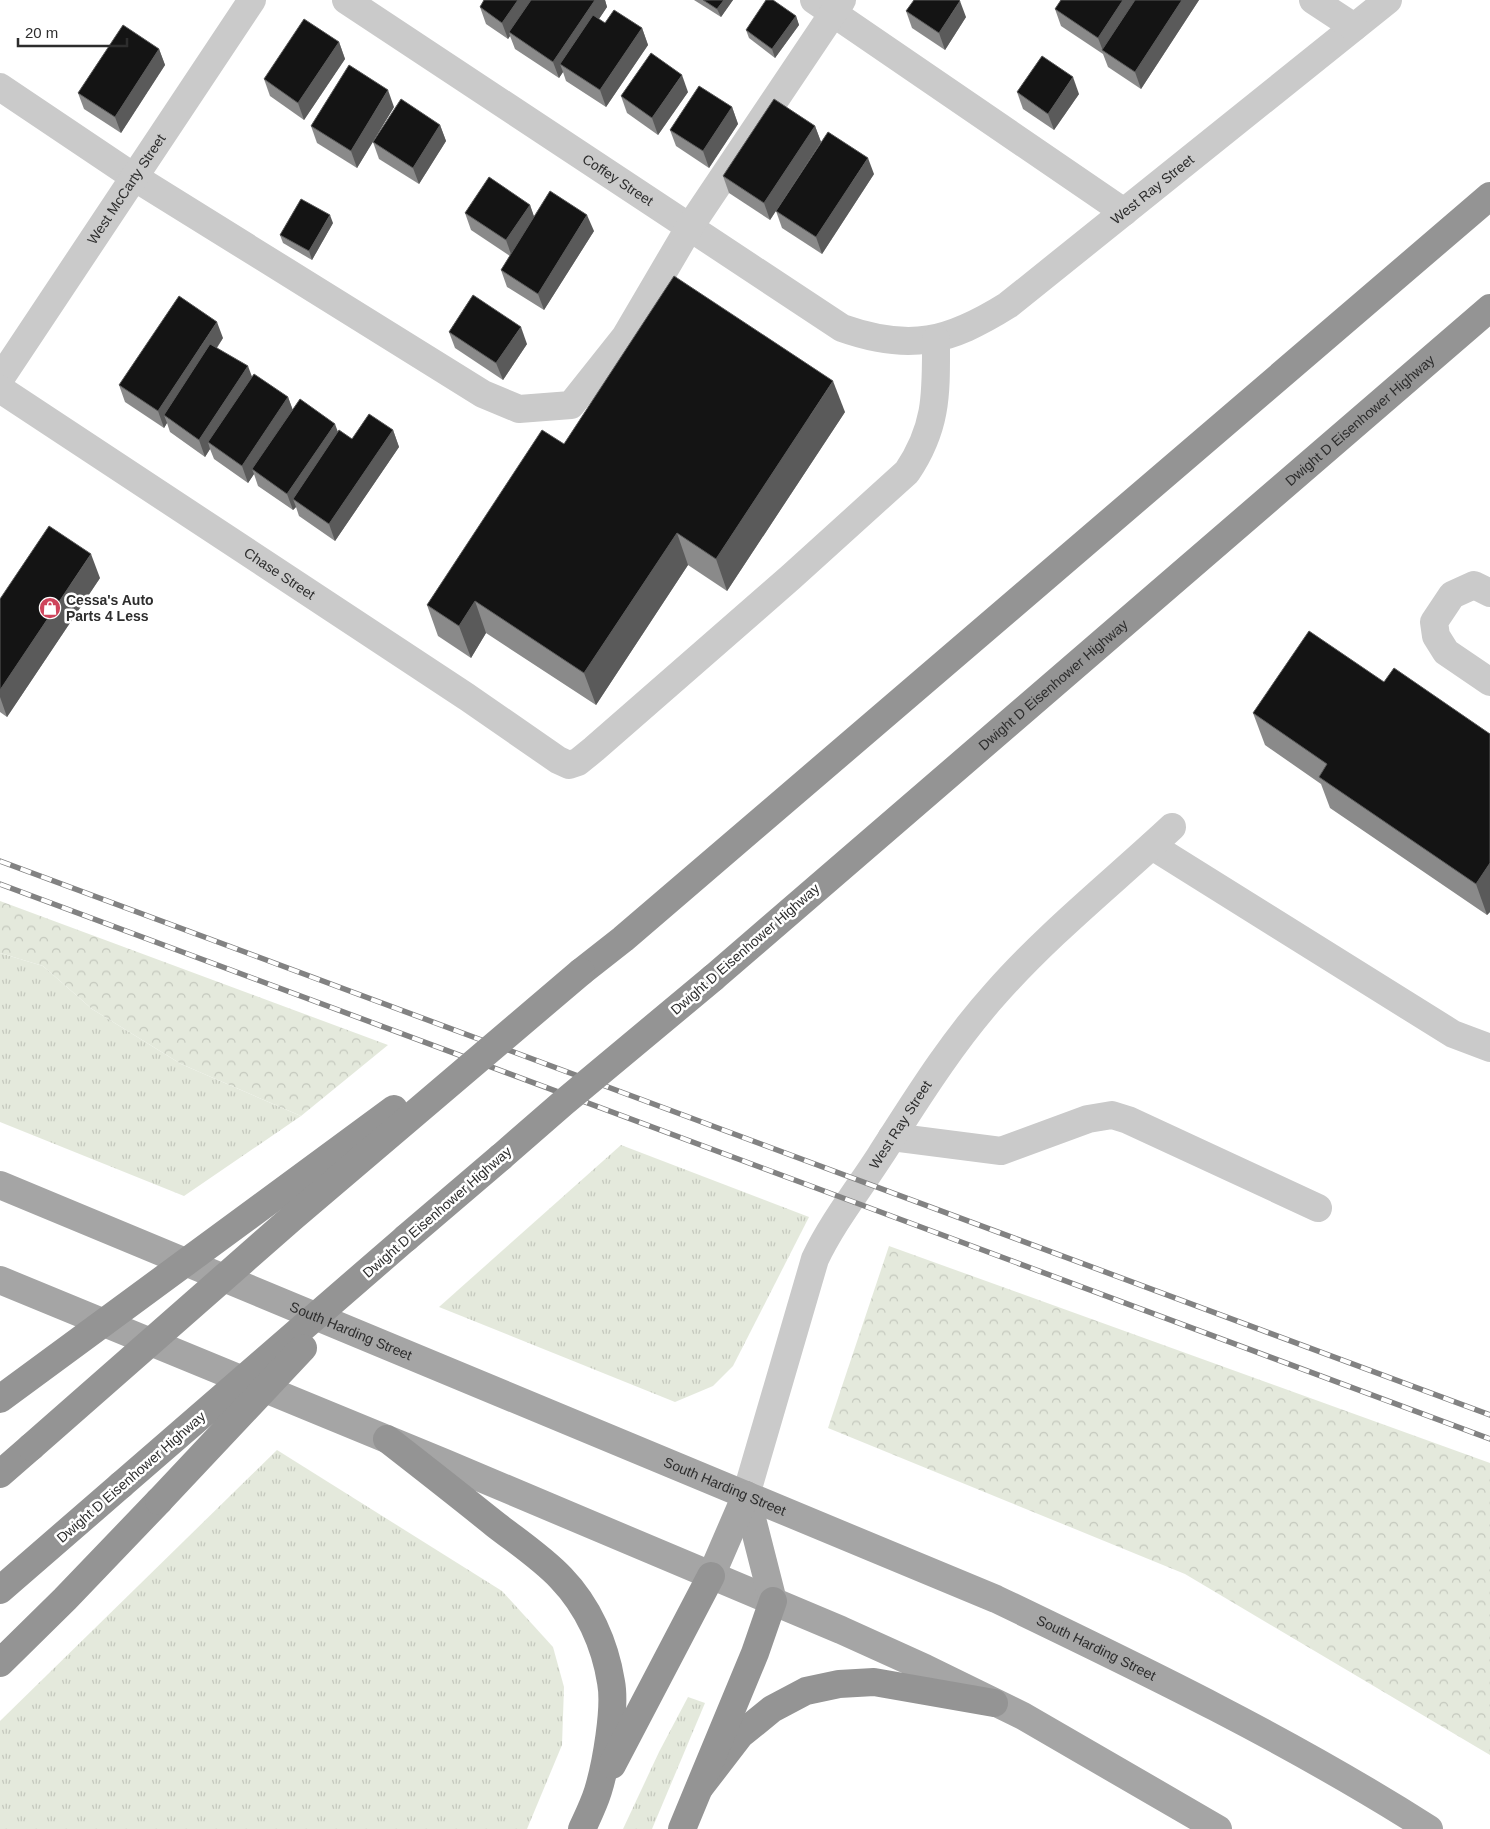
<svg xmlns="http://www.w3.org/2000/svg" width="1490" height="1829" font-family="Arial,sans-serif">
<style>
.grass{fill:url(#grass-tufts)}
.forest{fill:url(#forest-crowns)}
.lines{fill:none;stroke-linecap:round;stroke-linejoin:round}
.minor{stroke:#cacaca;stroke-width:28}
.major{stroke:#a5a5a5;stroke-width:28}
.highway{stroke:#949494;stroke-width:28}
.rail-casing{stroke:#828282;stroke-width:5.5}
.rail{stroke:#fff;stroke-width:4;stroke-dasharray:11;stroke-linecap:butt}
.highway-bridge{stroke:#949494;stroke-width:28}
.wall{fill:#8a8a8a}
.shaded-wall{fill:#5a5a5a}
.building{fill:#141414;stroke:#5a5a5a}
.labels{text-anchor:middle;stroke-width:5;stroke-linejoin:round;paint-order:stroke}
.street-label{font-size:14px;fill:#2d2d2d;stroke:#fff}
.poi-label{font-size:14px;font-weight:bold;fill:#2d2d2d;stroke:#fff;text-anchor:start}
</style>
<defs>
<pattern id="grass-tufts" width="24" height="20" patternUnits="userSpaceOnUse" patternTransform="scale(1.25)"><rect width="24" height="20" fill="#e4e9dc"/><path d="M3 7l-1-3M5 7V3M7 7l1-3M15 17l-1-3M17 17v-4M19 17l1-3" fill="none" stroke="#c4c8bd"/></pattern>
<pattern id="forest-crowns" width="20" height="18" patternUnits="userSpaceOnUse" patternTransform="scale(1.25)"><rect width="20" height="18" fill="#e4e9dc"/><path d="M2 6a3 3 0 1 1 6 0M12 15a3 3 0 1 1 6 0" fill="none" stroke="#c4c8bd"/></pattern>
</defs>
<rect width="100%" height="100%" fill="#fff"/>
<g class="grass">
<polygon points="0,953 43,966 92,1009 181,1064 301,1116 184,1196 0,1122"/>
<polygon points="621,1145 809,1217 733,1366 713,1386 675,1402 439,1307"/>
<polygon points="277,1450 502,1591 553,1647 564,1687 562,1745 527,1829 0,1829 0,1721"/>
<polygon points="688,1697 705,1703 652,1829 623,1829 659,1752"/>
</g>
<g class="forest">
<polygon points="0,901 388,1045 301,1116 181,1064 92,1009 43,966 0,953"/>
<polygon points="889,1246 1490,1463 1490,1755 1185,1574 828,1428"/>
</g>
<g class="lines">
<g class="minor">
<path id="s1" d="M346,0L842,328C910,352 949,342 1008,305L1388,0"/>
<polyline points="814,0 1124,212"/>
<polyline points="1313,0 1354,27"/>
<polyline points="0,87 134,177 483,394 519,409 571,405 625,337 689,228 842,0"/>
<path id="s2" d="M0,379L252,0"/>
<path id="s3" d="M0,389L467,697L558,760L569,765L578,762L594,749L791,577L907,472C938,426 936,392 936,339"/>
<polyline points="1490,593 1474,585 1452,595 1434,622 1436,636 1446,652 1490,682"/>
<polyline points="1152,846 1453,1034 1490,1048"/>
<polyline points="892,1137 1001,1151 1088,1119 1112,1115 1128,1120 1318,1208"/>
<path id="s4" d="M746,1495L815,1259C832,1223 858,1190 880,1156C916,1100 951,1043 996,993C1049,933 1113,882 1172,827"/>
</g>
<g class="major">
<path id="s5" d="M0,1185L996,1599C1144,1670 1291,1741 1429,1829"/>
<polyline points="0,1280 445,1463 841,1630 925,1668 1023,1716 1218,1829"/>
<polyline points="746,1495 773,1601"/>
<polyline points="711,1576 746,1495"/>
</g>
<g class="highway">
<polyline points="581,972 623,939 1490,196"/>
<path id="s6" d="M713,978L1490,308"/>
<polyline points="406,1238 501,1157"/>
<path d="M387,1439C423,1467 460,1496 496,1525C518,1542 542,1558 561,1578C588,1606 605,1644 611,1682C616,1708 606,1765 598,1791C594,1804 588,1816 582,1829"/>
<polyline points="0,1474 31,1447"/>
<polyline points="0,1590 121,1485"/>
<polyline points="0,1663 65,1599 159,1501"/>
<polyline points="612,1765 711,1576"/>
<polyline points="700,1787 740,1735 772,1709 806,1691 839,1684 874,1682 994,1703"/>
<polyline points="682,1829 755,1653 773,1601"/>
</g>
<g class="rail-casing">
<g id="rail">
<polyline points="0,861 1490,1415"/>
<polyline points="0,884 1490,1439"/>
</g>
</g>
<use href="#rail" class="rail"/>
<g class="highway-bridge">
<polyline points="501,1157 563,1103 713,978"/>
<polyline points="0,1399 394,1109"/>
<polyline points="31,1447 293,1217 581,972"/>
<polyline points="121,1485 406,1238"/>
<polyline points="159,1501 303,1348"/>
</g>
</g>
<g class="wall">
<polygon points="484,0 605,0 607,7 599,19 605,23 642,28 648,45 606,107 566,81 563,72 559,78 515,49 510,36 508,39 486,24 480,7"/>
<polygon points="694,0 733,0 721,17"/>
<polygon points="1061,0 1199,0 1141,89 1108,67 1103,54 1061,26 1055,9"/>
<polygon points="906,11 966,17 945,50 912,28"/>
<polygon points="796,16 799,25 775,58 749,38 746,30"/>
<polygon points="339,42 345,59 304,120 270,96 264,79"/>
<polygon points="159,49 165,65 121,133 84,109 78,93"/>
<polygon points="688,92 658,135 627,113 621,96"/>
<polygon points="1017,92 1079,94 1054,130 1023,109"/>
<polygon points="394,107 357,168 317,143 311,126"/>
<polygon points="732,107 738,124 709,168 676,146 670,130"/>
<polygon points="440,125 446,141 419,184 379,159 373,142"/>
<polygon points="815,126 821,142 770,220 729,193 723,176"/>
<polygon points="874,174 822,254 782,228 776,211"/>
<polygon points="530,205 534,217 594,231 544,310 507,287 501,270 510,256 471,230 465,213"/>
<polygon points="333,223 312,260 283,243 280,235"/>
<polygon points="449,332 527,344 503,380 455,348"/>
<polygon points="223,338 217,348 252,377 288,397 293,410 352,439 393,430 399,447 335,541 299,516 296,507 293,510 258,486 254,474 248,483 214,459 210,449 205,457 170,432 167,423 164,428 125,402 119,385"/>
<polygon points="845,412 727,591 688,565 596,705 486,633 471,658 438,636 427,605 564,444"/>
<polygon points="100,578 7,717 0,712 0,599"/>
<polygon points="1384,682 1490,734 1490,912 1487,915 1330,808 1321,784 1265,745 1253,713"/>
</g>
<g class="shaded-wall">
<polygon points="518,0 535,0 509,32 510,36 508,39 502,23"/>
<polygon points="595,0 605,0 607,7 566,68 560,64 563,72 559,78 553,62"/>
<polygon points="724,0 733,0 721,17 717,9"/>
<polygon points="1123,0 1141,0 1103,51 1098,38"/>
<polygon points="1182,0 1199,0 1141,89 1135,72"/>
<polygon points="960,1 966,17 945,50 939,33"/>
<polygon points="796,16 799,25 775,58 772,49"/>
<polygon points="642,28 648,45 606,107 600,90"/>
<polygon points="339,42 345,59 304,120 298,103"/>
<polygon points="159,49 165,65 121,133 115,117"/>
<polygon points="682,75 688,92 658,135 652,118"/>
<polygon points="1073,77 1079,94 1054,130 1048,114"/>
<polygon points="388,90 394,107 357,168 351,151"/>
<polygon points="732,107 738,124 709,168 703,151"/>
<polygon points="440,125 446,141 419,184 413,168"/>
<polygon points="815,126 821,142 770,220 764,203"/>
<polygon points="868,158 874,174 822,254 816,237"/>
<polygon points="530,205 536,222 512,257 506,240"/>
<polygon points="330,215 333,223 312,260 309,251"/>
<polygon points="587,215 594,231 544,310 538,294"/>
<polygon points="217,322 223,338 169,419 164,415 167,423 164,428 158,411"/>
<polygon points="521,327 527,344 503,380 496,363"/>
<polygon points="248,366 254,382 208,442 210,449 205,457 199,440"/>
<polygon points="833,381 845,412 727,591 716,559"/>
<polygon points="288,397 294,414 252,469 254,474 248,483 242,466"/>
<polygon points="335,424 341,440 293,499 296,507 293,510 287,494"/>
<polygon points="393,430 399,447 335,541 329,524"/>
<polygon points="677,533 688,565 596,705 584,673"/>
<polygon points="91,554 100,578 7,717 0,697 0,690"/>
<polygon points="475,601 486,633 471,658 459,626"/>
<polygon points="1490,863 1490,912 1487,915 1476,884"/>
</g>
<g class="building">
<polygon points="484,0 518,0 502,23 480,7"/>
<polygon points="531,0 595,0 553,62 509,32"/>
<polygon points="703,0 724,0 717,9"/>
<polygon points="766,0 773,0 796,16 772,49 746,30"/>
<polygon points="914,0 959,0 960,1 939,33 906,11"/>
<polygon points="1061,0 1123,0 1098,38 1055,9"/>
<polygon points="1135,0 1182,0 1135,72 1102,50"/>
<polygon points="614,10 642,28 600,90 560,64 593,15 605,23"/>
<polygon points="304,19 339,42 298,103 264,79"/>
<polygon points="123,25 159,49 115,117 78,93"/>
<polygon points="651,53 682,75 652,118 621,96"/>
<polygon points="1042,56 1073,77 1048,114 1017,92"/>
<polygon points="349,65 388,90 351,151 311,126"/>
<polygon points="699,86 732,107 703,151 670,130"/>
<polygon points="401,99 440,125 413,168 373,142"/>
<polygon points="774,99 815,126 764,203 723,176"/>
<polygon points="828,132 868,158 816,237 776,211"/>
<polygon points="489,177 530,205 506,240 465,213"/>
<polygon points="550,191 587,215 538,294 501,270"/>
<polygon points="301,199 330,215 309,251 280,235"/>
<polygon points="674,276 833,381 716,559 677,533 584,673 475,601 459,626 427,605 542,430 564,444"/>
<polygon points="473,295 521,327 496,363 449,332"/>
<polygon points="179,296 217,322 158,411 119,385"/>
<polygon points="210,344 248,366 199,440 164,415"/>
<polygon points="254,374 288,397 242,466 208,442"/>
<polygon points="300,399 335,424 287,494 252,469"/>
<polygon points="369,414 393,430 329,524 293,499 339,430 352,439"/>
<polygon points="49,526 91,554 0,690 0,599"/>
<polygon points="1309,631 1384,682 1394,668 1490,734 1490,863 1476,884 1319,777 1327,764 1253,713"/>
</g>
<defs>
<g id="shop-disc" transform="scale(1.125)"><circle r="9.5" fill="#ce455c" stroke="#fff"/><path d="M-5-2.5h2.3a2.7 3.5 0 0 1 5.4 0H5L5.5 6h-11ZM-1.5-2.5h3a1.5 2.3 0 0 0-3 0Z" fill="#fff"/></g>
</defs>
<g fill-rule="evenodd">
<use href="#shop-disc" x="50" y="608"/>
</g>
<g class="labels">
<g class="street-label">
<text dy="5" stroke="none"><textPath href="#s1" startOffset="326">Coffey Street</textPath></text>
<text dy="5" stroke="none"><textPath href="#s2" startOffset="228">West McCarty Street</textPath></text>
<text dy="5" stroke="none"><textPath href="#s1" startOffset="955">West Ray Street</textPath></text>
<text dy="5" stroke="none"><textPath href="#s6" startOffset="854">Dwight D Eisenhower Highway</textPath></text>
<text dy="5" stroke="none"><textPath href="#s3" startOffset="335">Chase Street</textPath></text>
<text dy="5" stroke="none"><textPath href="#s6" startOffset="449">Dwight D Eisenhower Highway</textPath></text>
<text transform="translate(745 949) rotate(-41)" y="5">Dwight D Eisenhower Highway</text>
<text dy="5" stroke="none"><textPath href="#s4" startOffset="405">West Ray Street</textPath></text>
<text transform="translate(437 1212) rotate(-41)" y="5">Dwight D Eisenhower Highway</text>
<text dy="5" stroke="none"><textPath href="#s5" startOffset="380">South Harding Street</textPath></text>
<text transform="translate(131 1477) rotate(-41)" y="5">Dwight D Eisenhower Highway</text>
<text dy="5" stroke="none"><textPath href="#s5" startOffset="785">South Harding Street</textPath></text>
<text dy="5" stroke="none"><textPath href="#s5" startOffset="1190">South Harding Street</textPath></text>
</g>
<g class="poi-label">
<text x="66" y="605">Cessa's Auto<tspan x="66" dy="16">Parts 4 Less</tspan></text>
</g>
</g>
<path d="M18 38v8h109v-8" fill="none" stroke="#2d2d2d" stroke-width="2.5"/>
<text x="25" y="38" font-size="15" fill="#2d2d2d" stroke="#ffffff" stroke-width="4" paint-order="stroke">20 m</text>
</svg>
